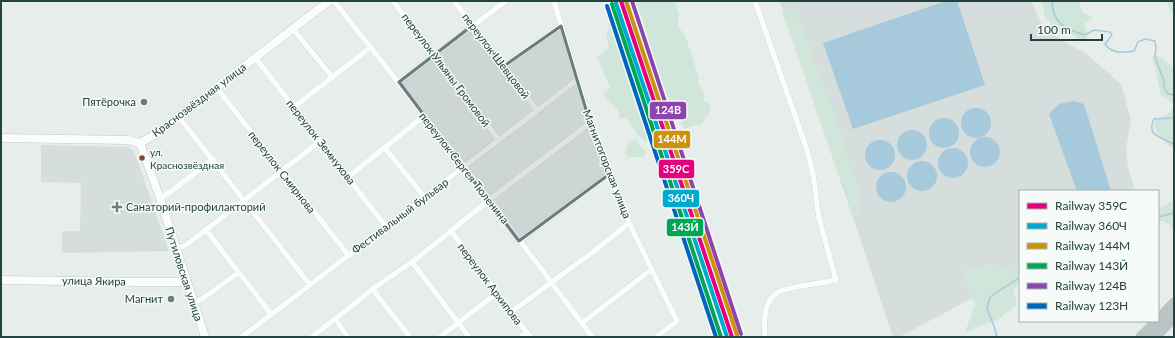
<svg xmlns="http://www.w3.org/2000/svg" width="1175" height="338" font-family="Lato,sans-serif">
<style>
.built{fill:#d5dedc}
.green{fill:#d0e6db}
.water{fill:#a7c9dc}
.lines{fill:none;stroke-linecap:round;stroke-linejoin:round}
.stream{stroke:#a7c9dc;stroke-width:1.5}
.street-casing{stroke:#c4cac8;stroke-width:6}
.secondary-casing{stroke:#c3cac9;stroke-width:9}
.highway-casing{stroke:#c2ccca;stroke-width:11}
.street{stroke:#fbfcfc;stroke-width:5.5}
.secondary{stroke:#fbfcfc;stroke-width:8}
.highway{stroke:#bbc4c4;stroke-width:10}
.rail-1-casing{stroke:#f6fbf9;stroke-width:7}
.rail-2-casing{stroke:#f6fbf9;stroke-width:7}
.rail-3-casing{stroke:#f6fbf9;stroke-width:7}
.rail-4-casing{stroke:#f6fbf9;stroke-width:7}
.rail-5-casing{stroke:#f6fbf9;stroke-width:7}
.rail-6-casing{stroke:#f6fbf9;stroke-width:7}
.rail-1{stroke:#e5007d;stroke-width:4}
.rail-2{stroke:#00a9ce;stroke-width:4}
.rail-3{stroke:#cd920d;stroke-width:4}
.rail-4{stroke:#00a651;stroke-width:4}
.rail-5{stroke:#8e44ad;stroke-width:4}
.rail-6{stroke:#0065bd;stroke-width:4}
.marked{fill:#687e7c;fill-opacity:0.2;stroke:#687e7c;stroke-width:3;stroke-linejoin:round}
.poi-dot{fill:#687e7c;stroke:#f6fbf9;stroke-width:1.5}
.bus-dot{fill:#7a4b2a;stroke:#f6fbf9;stroke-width:1.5}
.labels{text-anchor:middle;stroke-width:3;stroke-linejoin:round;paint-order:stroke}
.bus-label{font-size:10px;fill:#234240;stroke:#f6fbf9;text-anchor:start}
.street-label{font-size:11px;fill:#234240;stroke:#f6fbf9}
.poi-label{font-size:11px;fill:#234240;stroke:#f6fbf9;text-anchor:end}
.line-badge{stroke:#f6fbf9;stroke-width:1.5}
.badge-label{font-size:11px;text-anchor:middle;font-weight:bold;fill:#fff}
</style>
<rect width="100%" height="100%" fill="#e7edeb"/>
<g class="built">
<polygon points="780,1 1031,1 1045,30 1088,55 1121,84 1131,120 1126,149 1128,168 1134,187 1134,191 1020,191 1020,273 899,337 893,337"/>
<polygon points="41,145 128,147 134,151 169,251 62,253 62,231 80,231 81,183 41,182"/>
</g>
<g class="green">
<polygon points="635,1 675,1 679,15 678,27 685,35 699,78 698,83 704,94 704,102 709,104 711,110 701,124 684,129 678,115 665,93"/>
<polygon points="1042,1 1079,1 1082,12 1093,17 1084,24 1086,29 1087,39 1082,42 1066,30 1057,29 1045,18"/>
<polygon points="1166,1 1174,1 1174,17"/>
<polygon points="789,8 794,11 803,27 816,67 841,132 845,154 849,162 860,192 858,206 859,214 853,216 848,201 848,194 846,187 839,176 782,11"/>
<path d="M610,9L613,14L614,22L625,48L629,66L634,70L635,82L639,89L640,97L651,131L646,141C636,135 634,127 627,119L620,118L618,109L603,95L610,87C606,76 600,67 597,57L609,48L606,33L609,29L606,10Z"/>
<polygon points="1152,56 1161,57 1174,68 1174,104 1161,95"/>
<path d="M1174,109V149C1165,143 1155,134 1154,122Z"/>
<polygon points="637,139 641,148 646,151 644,157 628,157 625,154 629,141"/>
<polygon points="1174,201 1174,234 1171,226 1163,221 1158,222 1158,209 1170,202"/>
<polygon points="1020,254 1020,285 1013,289 1017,305 997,320 965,332 975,305 961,272 991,263 1013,272 1019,264 1019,255"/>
</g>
<g class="water">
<polygon points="946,1 957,1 985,85 853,129 823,43"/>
<polygon points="1074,101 1084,104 1111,191 1077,191 1049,114 1059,104"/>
<circle cx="976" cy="123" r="15"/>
<circle cx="944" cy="133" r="15"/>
<circle cx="912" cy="145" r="15"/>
<circle cx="985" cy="152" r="15"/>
<circle cx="880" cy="155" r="15"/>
<circle cx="953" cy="163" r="15"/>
<circle cx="922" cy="176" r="15"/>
<circle cx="891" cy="187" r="15"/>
</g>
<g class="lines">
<g class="stream">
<path d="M1052,1C1052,23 1066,30 1085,35L1094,30L1110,32L1112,35L1105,44C1111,54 1124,53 1134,51L1138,42L1145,39L1155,41L1156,47L1155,57L1164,81V87L1168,94L1174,95"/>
<path d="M1174,116L1172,118L1154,119C1145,136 1163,138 1174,144"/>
<polyline points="676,208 692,242 694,258 719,337"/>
<polyline points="1158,217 1174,213"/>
<polyline points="997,337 994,326 987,309 990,297 1020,277"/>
</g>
<g class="street-casing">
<g id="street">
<polyline points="334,1 465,167 592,337"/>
<polyline points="393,1 499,140"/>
<polyline points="454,1 537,110"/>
<polyline points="554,1 590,123 629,223 677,321 656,337"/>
<path d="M755,1L807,150L813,174L819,218L836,280C821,284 790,286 778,292C763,300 764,323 765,337"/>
<polyline points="293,29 332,77"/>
<polyline points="255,57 386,227"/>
<polyline points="504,66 561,26"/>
<polyline points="399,82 506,1"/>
<polyline points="216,87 349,256"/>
<polyline points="294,107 371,47"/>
<polyline points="178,116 310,285"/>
<polyline points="385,148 425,198"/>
<polyline points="348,177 424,116"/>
<polyline points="160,198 169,193 213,159"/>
<polyline points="206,230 271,314"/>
<polyline points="451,231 530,337"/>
<polyline points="519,241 611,173"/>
<polyline points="176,249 186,245 206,230 320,141"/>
<polyline points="412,262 469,337"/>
<polyline points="373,290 410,337"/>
<polyline points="193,303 202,299 238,273"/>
<polyline points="511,312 593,252 629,223"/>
<polyline points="335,319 348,337"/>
<polyline points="582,323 651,270"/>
<polyline points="242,337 577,80"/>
<polyline points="312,337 378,285 415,260 489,200 590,123"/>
<polyline points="440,337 497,293"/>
<polyline points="520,337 527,332"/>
</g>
</g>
<g class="secondary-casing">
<g id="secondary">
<polyline points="1,138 128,140 140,143 156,134 329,1"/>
<polyline points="140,143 160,198 205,337"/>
<polyline points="1,280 139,282 179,282 186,281"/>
</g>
</g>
<g class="highway-casing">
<g id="highway">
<polyline points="1158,320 1174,303"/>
<polyline points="1141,337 1157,321"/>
<polyline points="1155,337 1174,317"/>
</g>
</g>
<use href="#street" class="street"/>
<use href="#secondary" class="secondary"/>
<use href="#highway" class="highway"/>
<g class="rail-1-casing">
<polyline id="rail-1" points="621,1 732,337"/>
</g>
<g class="rail-2-casing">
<polyline id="rail-2" points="616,3 727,337"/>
</g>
<g class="rail-3-casing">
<polyline id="rail-3" points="626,1 737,335"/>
</g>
<g class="rail-4-casing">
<polyline id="rail-4" points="612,4 721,337"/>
</g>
<g class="rail-5-casing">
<polyline id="rail-5" points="632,1 741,334"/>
</g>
<g class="rail-6-casing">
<polyline id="rail-6" points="607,6 716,337"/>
</g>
<use href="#rail-1" class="rail-1"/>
<use href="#rail-2" class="rail-2"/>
<use href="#rail-3" class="rail-3"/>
<use href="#rail-4" class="rail-4"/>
<use href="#rail-5" class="rail-5"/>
<use href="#rail-6" class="rail-6"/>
</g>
<path class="marked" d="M473,25L504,66L561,26L590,123L611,173L519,241L399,82Z"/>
<g class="poi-dot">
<circle cx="144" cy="102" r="4"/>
<path d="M115 201h4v4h4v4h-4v4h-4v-4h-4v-4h4z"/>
<circle cx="171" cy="299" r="4"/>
</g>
<circle class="bus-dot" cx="142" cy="158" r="3.5"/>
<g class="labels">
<g class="bus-label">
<text x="150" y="156">ул.<tspan x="150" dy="13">Краснозвёздная</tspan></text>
</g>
<g class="street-label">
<text transform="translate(496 56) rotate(53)" y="4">переулок Шевцовой</text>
<text transform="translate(446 70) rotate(53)" y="4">переулок Ульяны Громовой</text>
<text transform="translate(199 100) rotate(-37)" y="4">Краснозвёздная улица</text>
<text transform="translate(321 142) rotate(52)" y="4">переулок Земнухова</text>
<text transform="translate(607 164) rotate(69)" y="4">Магнитогорская улица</text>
<text transform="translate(464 168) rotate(52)" y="4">переулок Сергея Тюленина</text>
<text transform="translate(282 172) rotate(52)" y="4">переулок Смирнова</text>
<text transform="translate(400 216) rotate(-37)" y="4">Фестивальный бульвар</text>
<text transform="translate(184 274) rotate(72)" y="4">Путиловская улица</text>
<text transform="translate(94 281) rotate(1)" y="4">улица Якира</text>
<text transform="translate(490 284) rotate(53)" y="4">переулок Архипова</text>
</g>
<g class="poi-label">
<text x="136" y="106">Пятёрочка</text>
<text x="126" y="211" text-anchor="start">Cанаторий-профилакторий</text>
<text x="163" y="303">Магнит</text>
</g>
</g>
<g class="line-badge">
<rect x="649" y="101" width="38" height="19" rx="4" fill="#8e44ad"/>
<rect x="653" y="130" width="38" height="19" rx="4" fill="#cd920d"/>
<rect x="658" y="159" width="37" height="20" rx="4" fill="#e5007d"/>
<rect x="662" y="189" width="38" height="19" rx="4" fill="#00a9ce"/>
<rect x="666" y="218" width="38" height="19" rx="4" fill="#00a651"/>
</g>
<g class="badge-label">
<text x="668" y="114">124В</text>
<text x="672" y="143">144М</text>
<text x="676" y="173">359С</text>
<text x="681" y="202">360Ч</text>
<text x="685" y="231">143Й</text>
</g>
<rect width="1175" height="338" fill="none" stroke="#234240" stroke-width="4"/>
<rect x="1019" y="190" width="140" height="132" fill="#f6fbf9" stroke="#a2b1af"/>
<rect x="1027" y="203" width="20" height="6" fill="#e5007d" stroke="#a2b1af"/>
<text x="1055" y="210" font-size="12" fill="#234240">Railway 359С</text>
<rect x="1027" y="223" width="20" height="6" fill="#00a9ce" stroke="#a2b1af"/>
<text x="1055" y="230" font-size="12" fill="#234240">Railway 360Ч</text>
<rect x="1027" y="243" width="20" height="6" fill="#cd920d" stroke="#a2b1af"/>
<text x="1055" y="250" font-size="12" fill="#234240">Railway 144М</text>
<rect x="1027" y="263" width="20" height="6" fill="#00a651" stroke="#a2b1af"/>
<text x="1055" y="270" font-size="12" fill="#234240">Railway 143Й</text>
<rect x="1027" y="283" width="20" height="6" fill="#8e44ad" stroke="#a2b1af"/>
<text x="1055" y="290" font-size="12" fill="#234240">Railway 124В</text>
<rect x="1027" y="303" width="20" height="6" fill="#0065bd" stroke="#a2b1af"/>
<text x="1055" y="310" font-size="12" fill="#234240">Railway 123Н</text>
<path d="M1031 34v6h71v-6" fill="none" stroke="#234240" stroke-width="2"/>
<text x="1037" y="34" font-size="12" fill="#234240" stroke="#f6fbf9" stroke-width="3" paint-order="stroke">100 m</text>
</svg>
